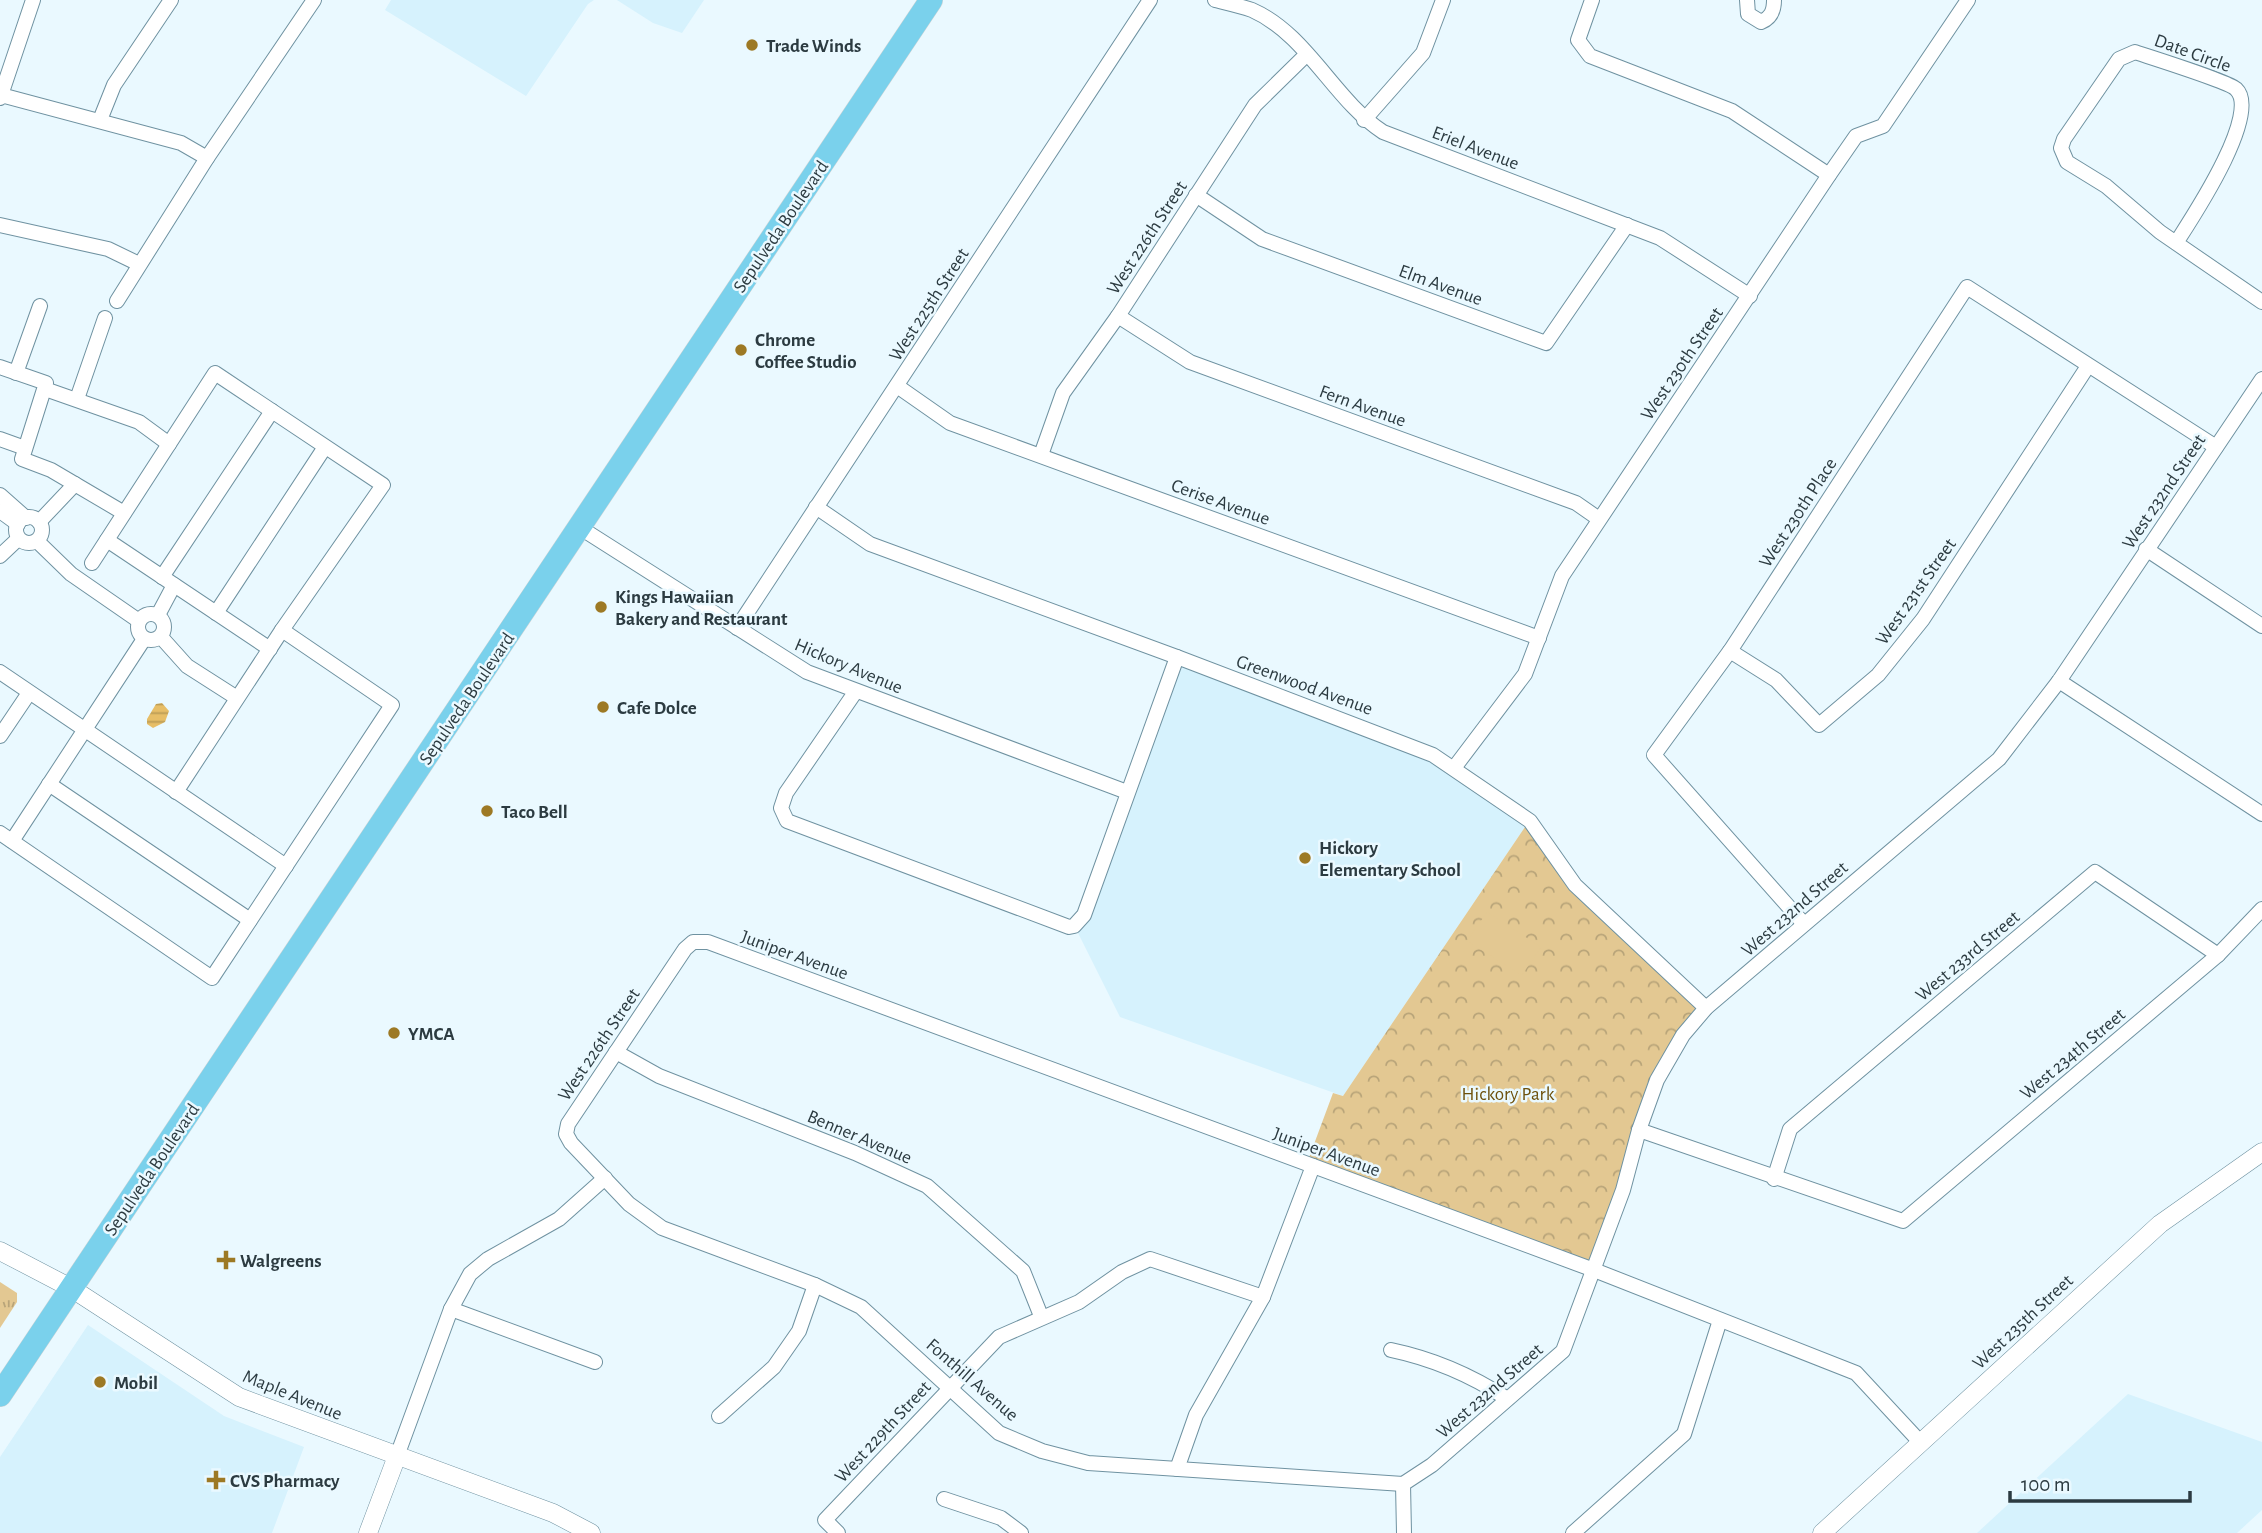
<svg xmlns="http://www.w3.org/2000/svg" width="2262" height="1533" font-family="'Alegreya Sans',sans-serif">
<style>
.built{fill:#d6f2fd}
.grass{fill:url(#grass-tufts)}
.park{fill:url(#park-crowns)}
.pitch{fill:#e3c892}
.water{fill:url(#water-rules)}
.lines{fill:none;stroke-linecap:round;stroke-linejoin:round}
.minor-casing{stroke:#6f92a1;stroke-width:16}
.tertiary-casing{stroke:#6f92a1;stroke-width:19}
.primary-casing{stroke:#d1d4d5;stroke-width:24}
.minor{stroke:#fff;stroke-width:14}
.tertiary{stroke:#fff;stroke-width:18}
.primary{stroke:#7ad1ec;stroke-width:23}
.poi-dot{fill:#9d7924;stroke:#eaf9ff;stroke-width:2.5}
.labels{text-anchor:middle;stroke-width:5;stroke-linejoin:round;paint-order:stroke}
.poi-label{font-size:19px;font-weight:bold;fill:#2c3b41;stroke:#eaf9ff;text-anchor:start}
.street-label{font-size:19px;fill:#2c3b41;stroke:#eaf9ff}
.park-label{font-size:19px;fill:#6d510d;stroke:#eaf9ff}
</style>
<defs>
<pattern id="grass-tufts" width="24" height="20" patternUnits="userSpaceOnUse" patternTransform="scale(1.75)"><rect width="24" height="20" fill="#e3c892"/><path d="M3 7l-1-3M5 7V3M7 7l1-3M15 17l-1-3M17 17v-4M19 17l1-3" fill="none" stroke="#b8a479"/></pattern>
<pattern id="park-crowns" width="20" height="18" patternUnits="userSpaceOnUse" patternTransform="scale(1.75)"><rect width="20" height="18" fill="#e3c892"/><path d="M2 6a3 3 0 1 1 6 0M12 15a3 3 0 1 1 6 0" fill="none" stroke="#b8a479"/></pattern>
<pattern id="water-rules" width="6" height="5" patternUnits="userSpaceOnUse" patternTransform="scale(1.75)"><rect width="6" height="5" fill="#e7be67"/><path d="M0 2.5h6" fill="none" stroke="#bb9c56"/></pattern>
</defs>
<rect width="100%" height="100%" fill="#eaf9ff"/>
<g class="built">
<polygon points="391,0 594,0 588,4 526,96 385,10"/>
<polygon points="617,0 704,0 682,33 653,23"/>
<polygon points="1179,659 1411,747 1529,821 1343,1096 1120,1017 1075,927"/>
<polygon points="88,1325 224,1416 304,1447 272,1533 0,1533 0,1457"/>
<polygon points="2128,1394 2262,1442 2262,1510 2237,1533 1977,1533"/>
</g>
<polygon class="grass" points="0,1282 17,1293 17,1302 0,1328"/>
<polygon class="park" points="1529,821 1555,860 1703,1009 1667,1057 1593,1269 1307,1163 1333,1093 1343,1096"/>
<polygon class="pitch" points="1487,912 1541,947 1522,975 1467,941"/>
<polygon class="water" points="162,703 169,711 165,722 153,728 147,724 147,719 156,704"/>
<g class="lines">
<g class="minor-casing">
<g id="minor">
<path d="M1215,0C1227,3 1240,6 1252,10C1307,34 1334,100 1383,132L1660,238L1750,296"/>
<polyline points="1592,0 1578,40 1590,56 1732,111 1829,175"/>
<path d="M1747,0L1748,14L1761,22C1771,18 1774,11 1774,0"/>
<polyline points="1,95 181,143 207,158"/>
<polyline points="0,98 33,0"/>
<polyline points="100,120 114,85 171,0"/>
<polyline points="1364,120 1423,53 1443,0"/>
<polyline points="1196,195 1262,239 1546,343 1627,225"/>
<polyline points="0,225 108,249 139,264"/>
<path d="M2176,243C2192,218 2262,113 2236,89C2227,81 2152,58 2135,52L2119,59L2064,139L2061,148L2067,162L2106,186L2160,232L2262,302"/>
<polyline points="117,301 207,158 314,0"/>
<polyline points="1118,316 1190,362 1576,503 1599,519"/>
<polyline points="0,367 46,383 22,459 51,470 124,513"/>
<polyline points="16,373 40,306"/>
<polyline points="897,386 950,423 1539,638"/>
<polyline points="45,389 139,422 169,444"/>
<polyline points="77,399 105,318"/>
<polyline points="0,439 25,448"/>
<polyline points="1041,455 1063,393 1118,316 1255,105 1306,55"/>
<polyline points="0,495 26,518"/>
<polyline points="816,507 870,544 1177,657 1433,755 1530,821 1575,885 1706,1008"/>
<polyline points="0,511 18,524"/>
<circle cx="29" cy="530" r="13"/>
<polyline points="39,522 75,484"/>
<polyline points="579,527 807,672 1127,792"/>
<polyline points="107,540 270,649"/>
<polyline points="37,541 71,574 139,621"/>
<polyline points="2146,549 2262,626"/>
<polyline points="0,556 18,539"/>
<polyline points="92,563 215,373 383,485 282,630 176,792"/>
<polyline points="162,577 272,411"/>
<polyline points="216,613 325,447"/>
<circle cx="151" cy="627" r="13"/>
<polyline points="158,615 174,585"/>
<polyline points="737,628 1150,0"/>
<polyline points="161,637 187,666 237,698"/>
<polyline points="1730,651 1776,680 1819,725 1878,675 1923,619 2088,366"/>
<polyline points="0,672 286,866"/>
<polyline points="2059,681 2262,814"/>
<polyline points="856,691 786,793 781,808 787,821 1069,927 1074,926 1084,915 1177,657"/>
<polyline points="0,736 29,693"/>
<polyline points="1454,768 1525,674 1562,576 1829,175 1856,136 1883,126 1968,0"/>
<polyline points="49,784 250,920"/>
<polyline points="0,833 212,978 392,705 282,630"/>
<polyline points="12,841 144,639"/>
<polyline points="1804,924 1654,755 1730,651 1967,287 2216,447"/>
<polyline points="616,1052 659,1076 855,1153 927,1186 1023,1271 1041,1316"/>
<polyline points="1639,1130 1903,1221 2218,955 2262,909"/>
<polyline points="1774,1179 1790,1129 2095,872 2218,955"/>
<polyline points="451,1309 595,1362"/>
<path d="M1391,1350C1434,1359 1469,1374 1506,1398"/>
<polyline points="719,1416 774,1367 799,1331 815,1285"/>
<polyline points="397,1456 451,1309 470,1274 488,1259 559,1219 605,1178"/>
<polyline points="1177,1469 1196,1415 1263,1297 1313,1166"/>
<polyline points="1403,1484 1088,1463 1042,1451 999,1433 861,1307 815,1285 662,1228 629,1204 571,1143 566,1134 568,1124 685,949 693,942 708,942 1594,1270 1856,1373 1921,1443"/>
<polyline points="1403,1484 1432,1465 1563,1351 1623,1190 1639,1130 1657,1080 1683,1035 1706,1008 1999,759 2059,681 2262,379"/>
<polyline points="1403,1484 1404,1533"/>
<polyline points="944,1499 1001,1518 1021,1533"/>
<polyline points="838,1533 825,1520 999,1337 1079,1302 1122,1272 1150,1259 1263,1297"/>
<polyline points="1573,1533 1684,1434 1720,1320"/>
</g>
</g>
<g class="tertiary-casing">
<g id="tertiary">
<polyline points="0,1251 71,1288 239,1397 553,1513 591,1533"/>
<polyline points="368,1533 397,1456"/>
<polyline points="1822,1533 2160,1224 2262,1152"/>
</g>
</g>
<g class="primary-casing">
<polyline id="primary" points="0,1395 931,0"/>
</g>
<use href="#minor" class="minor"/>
<use href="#tertiary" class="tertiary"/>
<use href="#primary" class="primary"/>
</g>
<g class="poi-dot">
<circle cx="752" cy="45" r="7"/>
<circle cx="741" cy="350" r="7"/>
<circle cx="601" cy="607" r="7"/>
<circle cx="603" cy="707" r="7"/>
<circle cx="487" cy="811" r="7"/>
<circle cx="1305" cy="858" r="7"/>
<circle cx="394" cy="1033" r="7"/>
<path d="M222.5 1249.5h7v7h7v7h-7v7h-7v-7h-7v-7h7z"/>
<circle cx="100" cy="1382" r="7"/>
<path d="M212.5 1469.5h7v7h7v7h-7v7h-7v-7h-7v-7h7z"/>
</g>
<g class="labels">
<g class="poi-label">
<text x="766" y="52">Trade Winds</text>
<text x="755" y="346">Chrome<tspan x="755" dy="22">Coffee Studio</tspan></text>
<text x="615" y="603">Kings Hawaiian<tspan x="615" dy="22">Bakery and Restaurant</tspan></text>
<text x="617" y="714">Cafe Dolce</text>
<text x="501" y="818">Taco Bell</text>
<text x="1319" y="854">Hickory<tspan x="1319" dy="22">Elementary School</tspan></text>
<text x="408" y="1040">YMCA</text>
<text x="240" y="1267">Walgreens</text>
<text x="114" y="1389">Mobil</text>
<text x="230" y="1487">CVS Pharmacy</text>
</g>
<g class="street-label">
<text transform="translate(2193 52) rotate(20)" y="7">Date Circle</text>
<text transform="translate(1476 147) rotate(21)" y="7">Eriel Avenue</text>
<text transform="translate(780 226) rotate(-56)" y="7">Sepulveda Boulevard</text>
<text transform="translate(1146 237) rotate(-57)" y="7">West 226th Street</text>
<text transform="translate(1441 284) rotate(20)" y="7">Elm Avenue</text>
<text transform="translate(928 304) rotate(-57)" y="7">West 225th Street</text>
<text transform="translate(1681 363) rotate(-56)" y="7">West 230th Street</text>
<text transform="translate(1363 405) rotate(20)" y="7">Fern Avenue</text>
<text transform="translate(2163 491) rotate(-56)" y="7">West 232nd Street</text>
<text transform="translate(1221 501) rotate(20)" y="7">Cerise Avenue</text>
<text transform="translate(1797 512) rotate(-57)" y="7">West 230th Place</text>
<text transform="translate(1915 591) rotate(-55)" y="7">West 231st Street</text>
<text transform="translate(849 665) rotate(23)" y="7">Hickory Avenue</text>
<text transform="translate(1305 684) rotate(20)" y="7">Greenwood Avenue</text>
<text transform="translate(466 698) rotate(-56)" y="7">Sepulveda Boulevard</text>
<text transform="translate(1794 908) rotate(-41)" y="7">West 232nd Street</text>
<text transform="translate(795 954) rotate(20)" y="7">Juniper Avenue</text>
<text transform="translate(1967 955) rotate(-40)" y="7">West 233rd Street</text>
<text transform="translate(598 1044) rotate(-56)" y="7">West 226th Street</text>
<text transform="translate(2072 1053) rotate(-40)" y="7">West 234th Street</text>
<text transform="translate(860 1136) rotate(23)" y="7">Benner Avenue</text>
<text transform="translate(1327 1151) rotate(20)" y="7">Juniper Avenue</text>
<text transform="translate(151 1169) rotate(-56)" y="7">Sepulveda Boulevard</text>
<text transform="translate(2022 1321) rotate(-43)" y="7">West 235th Street</text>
<text transform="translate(973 1379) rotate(41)" y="7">Fonthill Avenue</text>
<text transform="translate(1489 1390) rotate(-41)" y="7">West 232nd Street</text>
<text transform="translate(293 1394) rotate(22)" y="7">Maple Avenue</text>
<text transform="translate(882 1431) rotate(-47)" y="7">West 229th Street</text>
</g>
<g class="park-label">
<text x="1508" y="1100">Hickory Park</text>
</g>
</g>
<path d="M2010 1491v10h180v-10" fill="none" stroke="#2c3b41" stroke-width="3.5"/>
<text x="2021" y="1491" font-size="21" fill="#2c3b41" stroke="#eaf9ff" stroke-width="5" paint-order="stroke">100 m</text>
</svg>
